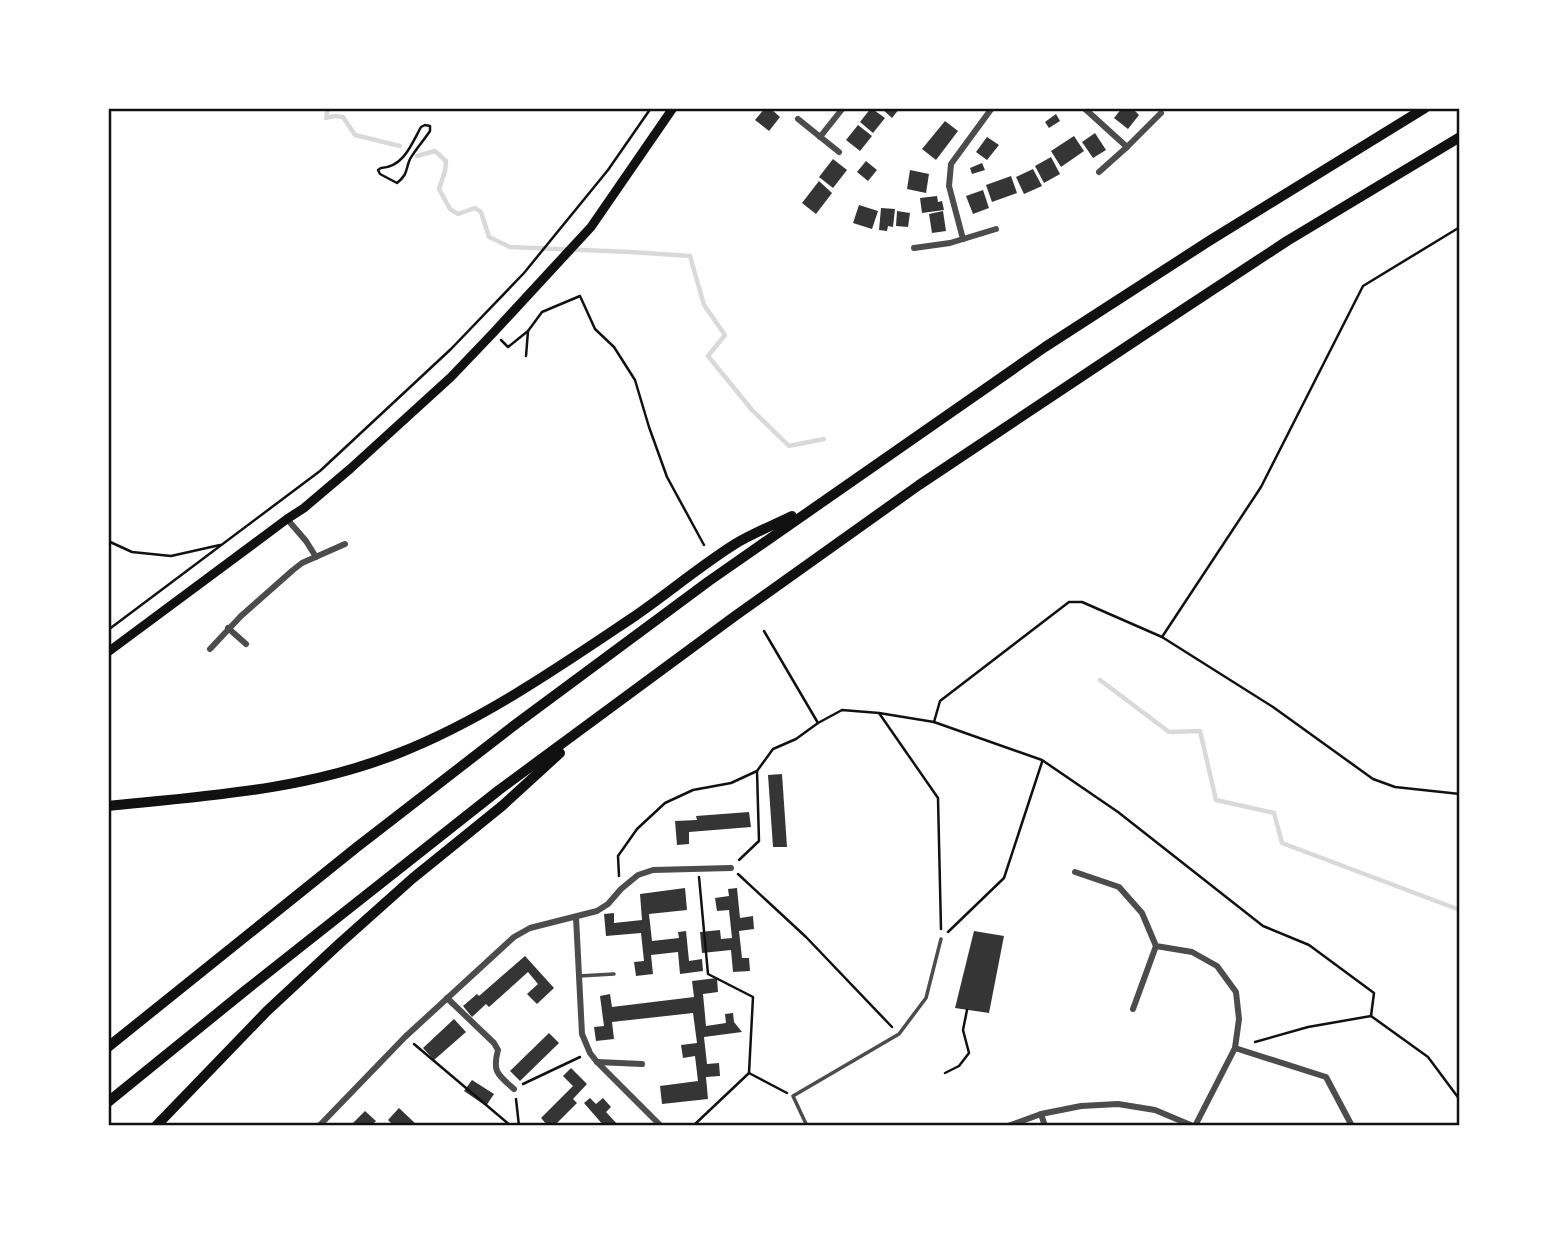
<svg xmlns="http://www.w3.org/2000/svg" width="1568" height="1234" font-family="'Open Sans',sans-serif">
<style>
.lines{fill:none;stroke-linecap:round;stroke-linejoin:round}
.stream{stroke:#d9d9d9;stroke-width:4.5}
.building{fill:#353535}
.path{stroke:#111;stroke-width:2.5}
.service{stroke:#4c4c4c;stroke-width:3.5}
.minor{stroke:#4c4c4c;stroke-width:6}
.secondary{stroke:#111;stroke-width:9}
.trunk{stroke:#111;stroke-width:10}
.neatline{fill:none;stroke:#111;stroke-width:2.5}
</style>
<rect width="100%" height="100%" fill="#fff"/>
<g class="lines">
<g class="stream">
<polyline points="328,108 326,118 335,116 343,117 355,135 400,146"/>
<polyline points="417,156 435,151 446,161 445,171 439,189 450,209 458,214 475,208 481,212 489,237 510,247 630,252 690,256 704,305 725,335 708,356 752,410 789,446 824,439"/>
<polyline points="1100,680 1169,732 1200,731 1216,800 1274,813 1282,843 1460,910"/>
</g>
</g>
<g class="building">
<polygon points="765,108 770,108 780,117 769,131 755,120"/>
<polygon points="871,108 885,118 873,133 860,122"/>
<polygon points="881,108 900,108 892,118"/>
<polygon points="1122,108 1132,108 1139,115 1128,129 1114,118"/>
<polygon points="1056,114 1060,121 1049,128 1045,122"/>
<polygon points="945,121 958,131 936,160 922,149"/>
<polygon points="858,125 872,136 860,151 846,140"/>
<polygon points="1095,133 1106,150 1093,158 1082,142"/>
<polygon points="1074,136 1084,151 1061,167 1051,151"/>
<polygon points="987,137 999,145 987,160 976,152"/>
<polygon points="1051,157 1060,174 1044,183 1035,166"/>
<polygon points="833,159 847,170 833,188 819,177"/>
<polygon points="866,161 877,170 868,181 857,172"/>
<polygon points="982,163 985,170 972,174 970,168"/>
<polygon points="1033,169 1042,186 1024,194 1016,177"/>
<polygon points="910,170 929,174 926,193 907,189"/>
<polygon points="1011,176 1017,193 992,202 986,185"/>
<polygon points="819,181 832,193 816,214 802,203"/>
<polygon points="983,190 989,208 973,214 966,196"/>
<polygon points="937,196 938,202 942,201 944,210 922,213 920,198"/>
<polygon points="859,205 878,211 872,229 853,223"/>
<polygon points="881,208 895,209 893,227 888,226 887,231 879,230"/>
<polygon points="897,211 910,213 908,227 896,226"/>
<polygon points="943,211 946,231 932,233 929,214"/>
<polygon points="782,774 787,847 773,847 768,775"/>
<polygon points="749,812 751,827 689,832 689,844 677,845 675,821 697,820 696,816"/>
<polygon points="685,888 687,910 649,914 652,941 679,938 678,932 686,931 689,961 702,959 703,971 680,974 678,952 651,955 653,974 636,976 634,962 644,961 641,933 606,936 604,914 614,913 614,923 642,920 640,894"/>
<polygon points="737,888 740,918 753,916 754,929 739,931 742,958 749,958 750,971 733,972 731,950 702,953 700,932 720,930 721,939 732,938 729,910 717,911 715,898 729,896 728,889"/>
<polygon points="974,931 1004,936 989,1013 955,1008"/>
<polygon points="525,956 554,988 537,1004 527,994 538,984 528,972 489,1007 486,1004 472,1017 463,1006 477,994 479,996"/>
<polygon points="717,978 718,992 703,994 706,1026 726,1023 725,1014 733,1013 734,1022 742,1032 704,1037 707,1064 719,1063 720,1076 706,1077 708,1099 662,1104 660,1086 698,1081 695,1056 683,1058 681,1045 697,1043 693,1013 612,1022 614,1039 596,1041 594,1027 604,1026 600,996 610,994 612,1007 694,997 692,981"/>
<polygon points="454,1019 466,1032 434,1060 423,1048"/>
<polygon points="549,1033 559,1043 520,1081 510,1071"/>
<polygon points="571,1068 587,1084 573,1099 577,1103 554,1126 548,1126 541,1118 573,1086 563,1076"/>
<polygon points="472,1080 494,1094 486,1106 464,1091"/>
<polygon points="590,1098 596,1104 603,1098 611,1107 606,1112 619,1126 604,1126 584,1103"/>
<polygon points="399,1108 418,1126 394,1126 388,1120"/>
<polygon points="365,1111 376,1121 371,1126 350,1126"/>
</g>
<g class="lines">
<g class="path">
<path d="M425,125L430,126V131C424,140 415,150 410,159C405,170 409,173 397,183L380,174L378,170L381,168C404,167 412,143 421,127Z"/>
<polyline points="501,340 508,347 528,331 542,312 580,296 595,329 614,347 635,380 649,427 667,477 704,545"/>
<polyline points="526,356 528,331"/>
<polyline points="108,541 132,552 171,556 220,545"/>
<polyline points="108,630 320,471 451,349 524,273 608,170 651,108"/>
<polyline points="764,631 818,723"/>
<polyline points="1162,637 1261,487 1363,286 1460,227"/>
<polyline points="879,713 938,798 941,929"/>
<polyline points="934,722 940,701 1069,602 1082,602 1162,637 1273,707 1373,779 1395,787 1460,794"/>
<polyline points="739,860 759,841 757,771"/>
<polyline points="738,874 806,937 892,1027"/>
<polyline points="619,876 618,856 637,829 665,803 693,790 731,783 757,771 773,749 796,739 818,723 842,710 879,713 934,722 1042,760 1118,812 1263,926 1309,945 1374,993 1371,1016 1428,1057 1460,1100"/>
<polyline points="948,932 1004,878 1042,762"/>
<polyline points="1255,1042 1308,1027 1371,1016"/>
<polyline points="414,1044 511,1126"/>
<polyline points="749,1073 787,1093"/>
<polyline points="945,1073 959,1066 969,1053 963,1030 967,1010"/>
<polyline points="523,1084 580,1057"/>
<polyline points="516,1099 519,1126"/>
<polyline points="693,1126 749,1073 753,997 708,974 699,877"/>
</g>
<g class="service">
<polyline points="579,976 614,974"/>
<polyline points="807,1126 793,1096 899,1034 926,998 941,939"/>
</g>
<g class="minor">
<polyline points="1084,108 1127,147"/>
<polyline points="798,119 839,152"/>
<polyline points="820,137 843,108"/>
<polyline points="1099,172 1127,147 1161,113"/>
<polyline points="963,239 949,186 951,164 992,108"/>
<polyline points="914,248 950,243 996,229"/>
<polyline points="287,519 306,541 316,557"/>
<polyline points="228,628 246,644"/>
<polyline points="210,649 241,616 293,570 302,563 345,544"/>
<polyline points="1075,872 1119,887 1142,913 1156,946 1192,952 1217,966 1236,992 1239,1019 1235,1048 1195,1126"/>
<polyline points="576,917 582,1034 590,1053 597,1062 661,1126"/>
<path d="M447,998L494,1043L498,1050C492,1072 498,1075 514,1089"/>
<polyline points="1133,1009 1156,946"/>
<polyline points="1235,1048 1326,1077 1352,1126"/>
<polyline points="597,1062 642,1064"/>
<polyline points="1041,1114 1045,1126"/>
<polyline points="319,1126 405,1037 514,937 530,928 597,911 608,904 621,889 638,875 653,870 731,868"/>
<polyline points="1008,1126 1041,1114 1081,1106 1118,1104 1155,1110 1193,1126"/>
</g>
<polyline class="secondary" points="108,652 287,519 304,508 350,469 451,377 494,332 591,227 673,108"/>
<g class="trunk">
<path d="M108,806C206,796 307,790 399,753C481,721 559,667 632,618C667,594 700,566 735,544C753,533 774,525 792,516"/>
<polyline points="108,1047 357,847 516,724 709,581 1045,347 1209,241 1425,108"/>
<polyline points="108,1102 246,990 499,790 735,616 919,485 1141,337 1287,241 1460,137"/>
<polyline points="156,1126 267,1011 339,944 413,878 502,806 560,753"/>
</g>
</g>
<rect width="1568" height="1234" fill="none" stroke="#ffffff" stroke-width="220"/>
<rect x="110" y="110" width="1348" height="1014" class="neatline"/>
</svg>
